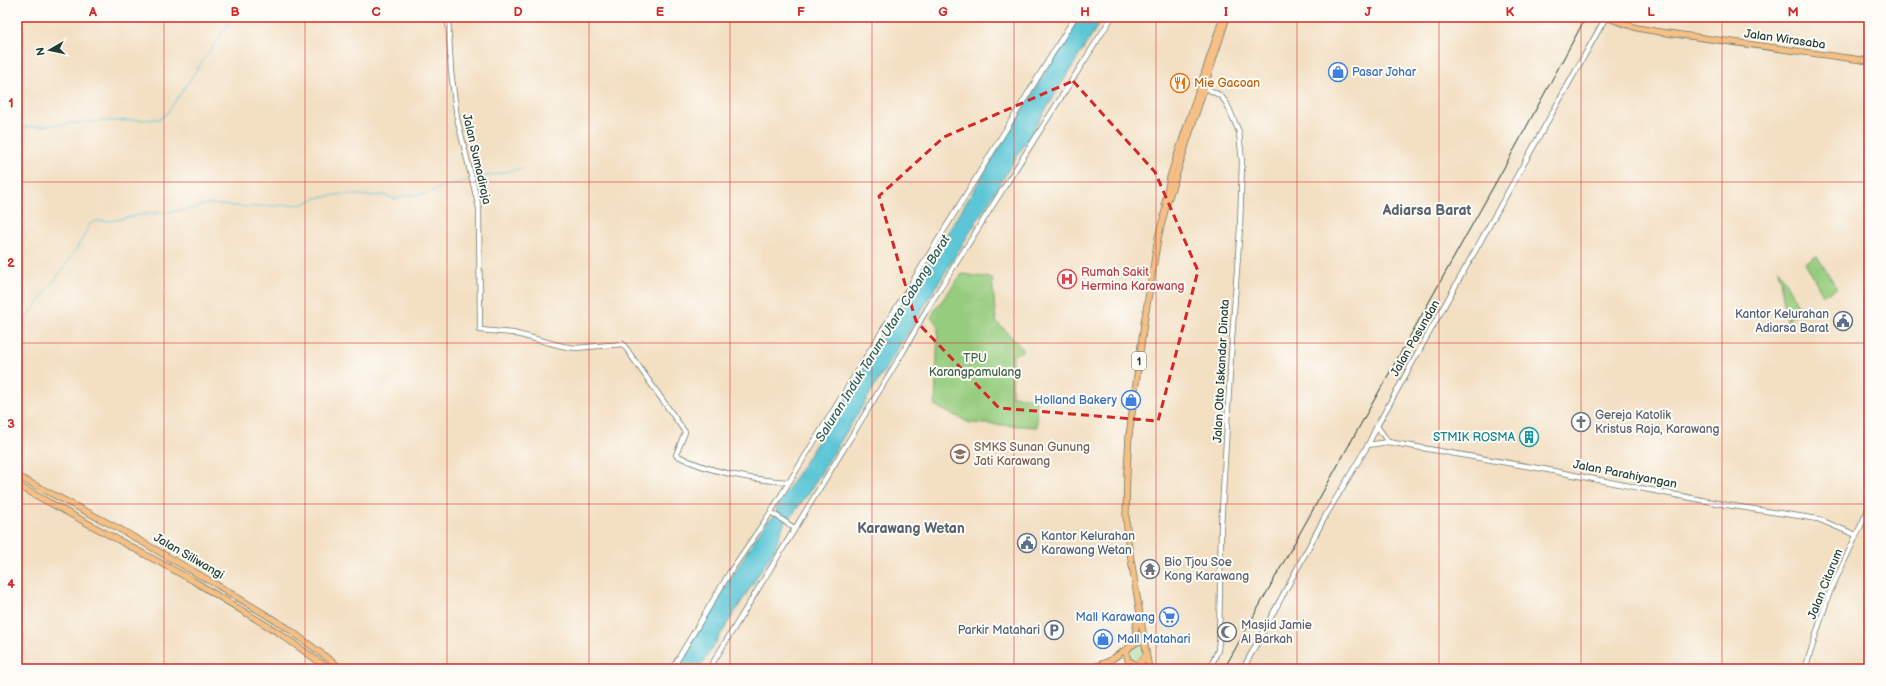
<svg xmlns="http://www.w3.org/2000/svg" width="1886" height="686" font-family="'Balsamiq Sans',sans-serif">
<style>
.green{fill:#96cc7e;stroke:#5a8459}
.water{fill:#5cc6d6;stroke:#3e8285}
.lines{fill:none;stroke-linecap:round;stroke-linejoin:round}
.stream{stroke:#5cc6d6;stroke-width:1}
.minor-casing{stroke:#697666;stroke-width:6}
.major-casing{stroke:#697666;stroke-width:7}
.minor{stroke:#fff;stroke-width:4.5}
.major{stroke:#f5bf86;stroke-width:5.5}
.rail{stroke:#1f3d34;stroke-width:1}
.marked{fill:none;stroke:#d62828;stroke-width:3;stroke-dasharray:8 5;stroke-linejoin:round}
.grid{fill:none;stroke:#d62828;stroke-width:1;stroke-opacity:0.55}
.labels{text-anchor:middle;stroke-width:4;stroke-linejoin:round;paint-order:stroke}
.shield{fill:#fdfcf7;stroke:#62766e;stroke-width:1}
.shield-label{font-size:11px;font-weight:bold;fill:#1f3d34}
.street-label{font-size:12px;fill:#1f3d34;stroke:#fdfcf7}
.shop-label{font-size:12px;fill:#366cbe;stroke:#fdfcf7;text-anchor:start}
.food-label{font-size:12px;fill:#c56008;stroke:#fdfcf7;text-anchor:start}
.health-label{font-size:12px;fill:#be3a42;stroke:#fdfcf7;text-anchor:start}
.service-label{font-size:12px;fill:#4e5e75;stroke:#fdfcf7;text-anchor:end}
.park-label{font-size:12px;fill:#3d6146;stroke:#fdfcf7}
.worship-label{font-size:12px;fill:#5b616d;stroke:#fdfcf7;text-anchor:start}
.culture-label{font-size:12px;fill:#0d838f;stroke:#fdfcf7;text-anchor:end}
.education-label{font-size:12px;fill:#785e54;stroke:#fdfcf7;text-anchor:start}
.water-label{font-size:13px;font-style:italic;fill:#2e5f5c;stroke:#fdfcf7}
.quarter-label{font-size:14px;font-weight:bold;fill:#596370;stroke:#fdfcf7}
.neatline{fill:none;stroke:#d62828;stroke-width:1.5}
.grid-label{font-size:13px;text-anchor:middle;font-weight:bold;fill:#d62828}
</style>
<rect width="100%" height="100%" fill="#fdfcf7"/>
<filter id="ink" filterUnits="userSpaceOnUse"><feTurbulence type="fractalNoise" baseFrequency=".025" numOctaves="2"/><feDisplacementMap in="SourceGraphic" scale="8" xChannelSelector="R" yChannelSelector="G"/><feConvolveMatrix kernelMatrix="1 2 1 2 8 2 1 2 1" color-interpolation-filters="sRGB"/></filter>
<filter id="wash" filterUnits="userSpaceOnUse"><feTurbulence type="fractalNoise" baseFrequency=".012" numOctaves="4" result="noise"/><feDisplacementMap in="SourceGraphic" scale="16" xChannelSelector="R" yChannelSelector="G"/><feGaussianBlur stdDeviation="0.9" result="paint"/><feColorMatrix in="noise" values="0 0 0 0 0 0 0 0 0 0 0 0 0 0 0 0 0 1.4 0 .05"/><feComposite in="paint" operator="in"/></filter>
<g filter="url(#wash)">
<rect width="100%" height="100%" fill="#f3dfc2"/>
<g class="green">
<polygon points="1817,256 1837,288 1823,295 1805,262"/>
<polygon points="1778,269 1801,311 1787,320"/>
<polygon points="962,274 992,278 996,321 1024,350 1013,355 1012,396 1036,398 1037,427 970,423 935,406 938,329 936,323 931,318 934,311"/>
<path d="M1140,643L1143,647V654L1140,659C1131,662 1128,655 1131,648Z"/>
</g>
<polygon class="water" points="1079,17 1103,17 808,494 790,518 785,521 774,550 699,669 675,669 748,550 764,525 775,515 777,507 974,190"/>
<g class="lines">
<g class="stream">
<polyline points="17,128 85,122 160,119 167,113 233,17"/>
<polyline points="473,179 523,168"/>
<polyline points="17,332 61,271 81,241 90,224 95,221 110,221 147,214 186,210 208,204 250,207 303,204 316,198 343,194 371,196 384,195 395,199 408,195 425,194 445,186 470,180"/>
</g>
</g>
</g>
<g filter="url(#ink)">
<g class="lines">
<g class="minor-casing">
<g id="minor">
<path d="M448,17L451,71L457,118L479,208L480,330L513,333L562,346L575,348L623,344L685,432L676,455C708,472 752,480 788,482"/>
<polyline points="1204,87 1221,96 1227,104 1239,132 1242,162 1240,228 1232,339 1221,527 1219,640 1218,650 1210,669"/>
<polyline points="1377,426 1388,442"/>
<polyline points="1368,445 1388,442 1543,469 1727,505 1818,519 1856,535"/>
<polyline points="771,512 794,528"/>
<polyline points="672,669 730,572 767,518 812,445 1075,17"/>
<polyline points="709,669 903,352 927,309 1112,17"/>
<polyline points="1243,669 1326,515 1368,445 1377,426 1606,17"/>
<polyline points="1805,669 1829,594 1869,508"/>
</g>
</g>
<g class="major-casing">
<g id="major">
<polyline points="1605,17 1637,28 1660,32 1869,61"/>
<polyline points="1165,203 1170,177 1223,17"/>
<polyline points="17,476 116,527 217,585 286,627 342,669"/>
<polyline points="17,485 192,580 279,633 329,669"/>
<polyline points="1137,618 1135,637 1126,653 1128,660 1136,665 1137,669"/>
<polyline points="1089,669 1109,661 1137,642 1142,641 1144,643"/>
<polyline points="1126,669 1140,663 1146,655"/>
<polyline points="1149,669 1128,541 1126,516 1127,472 1129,436 1144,323 1158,238 1166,207 1227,17"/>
</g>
</g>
<use href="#minor" class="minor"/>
<use href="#major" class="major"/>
<polyline class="rail" points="1224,669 1515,148 1586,17"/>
</g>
</g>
<path class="marked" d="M1073,81L1155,172L1198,271L1158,421L999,408L916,321L879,196L944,137Z"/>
<path class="grid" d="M164,17V669M305,17V669M447,17V669M589,17V669M730,17V669M872,17V669M1014,17V669M1156,17V669M1297,17V669M1439,17V669M1581,17V669M1722,17V669M17,182H1869M17,343H1869M17,504H1869"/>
<defs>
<g id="shop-ring" transform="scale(1)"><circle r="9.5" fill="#fdfcf7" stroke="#3f7fe0" stroke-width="1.5"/><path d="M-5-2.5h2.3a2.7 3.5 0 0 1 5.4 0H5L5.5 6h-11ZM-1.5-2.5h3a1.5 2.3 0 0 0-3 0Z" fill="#3f7fe0"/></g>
<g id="restaurant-ring" transform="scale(1)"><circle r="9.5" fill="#fdfcf7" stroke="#e8710a" stroke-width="1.5"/><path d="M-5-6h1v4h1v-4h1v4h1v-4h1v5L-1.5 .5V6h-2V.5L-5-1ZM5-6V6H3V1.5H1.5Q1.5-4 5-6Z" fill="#e8710a"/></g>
<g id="hospital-ring" transform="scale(1)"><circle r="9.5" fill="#fdfcf7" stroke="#e0444e" stroke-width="1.5"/><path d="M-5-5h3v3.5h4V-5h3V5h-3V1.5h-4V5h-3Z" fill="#e0444e"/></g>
<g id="civic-ring" transform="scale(1)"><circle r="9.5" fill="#fdfcf7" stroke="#5c6f8a" stroke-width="1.5"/><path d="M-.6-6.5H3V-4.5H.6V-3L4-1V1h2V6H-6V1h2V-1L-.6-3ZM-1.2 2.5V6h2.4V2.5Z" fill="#5c6f8a"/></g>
<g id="church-ring" transform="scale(1)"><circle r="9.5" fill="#fdfcf7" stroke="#6b7280" stroke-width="1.5"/><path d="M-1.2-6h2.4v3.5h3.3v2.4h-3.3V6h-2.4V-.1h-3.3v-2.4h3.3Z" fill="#6b7280"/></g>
<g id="building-ring" transform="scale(1)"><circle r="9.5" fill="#fdfcf7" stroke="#0f9aa8" stroke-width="1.5"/><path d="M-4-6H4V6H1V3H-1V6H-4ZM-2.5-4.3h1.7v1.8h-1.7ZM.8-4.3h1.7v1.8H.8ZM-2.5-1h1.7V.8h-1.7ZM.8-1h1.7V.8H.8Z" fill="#0f9aa8"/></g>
<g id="school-ring" transform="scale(1)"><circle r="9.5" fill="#fdfcf7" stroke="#8d6e63" stroke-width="1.5"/><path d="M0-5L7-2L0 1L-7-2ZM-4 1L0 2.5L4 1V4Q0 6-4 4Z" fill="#8d6e63"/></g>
<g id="temple-ring" transform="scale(1)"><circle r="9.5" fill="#fdfcf7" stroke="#6b7280" stroke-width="1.5"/><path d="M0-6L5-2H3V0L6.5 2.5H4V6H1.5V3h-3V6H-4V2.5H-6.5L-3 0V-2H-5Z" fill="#6b7280"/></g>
<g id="supermarket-ring" transform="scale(1)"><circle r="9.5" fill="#fdfcf7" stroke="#3f7fe0" stroke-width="1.5"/><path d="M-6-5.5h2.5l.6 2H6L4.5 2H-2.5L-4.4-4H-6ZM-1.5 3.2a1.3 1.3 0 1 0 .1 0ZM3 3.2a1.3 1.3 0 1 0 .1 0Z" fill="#3f7fe0"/></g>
<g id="parking-ring" transform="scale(1)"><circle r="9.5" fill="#fdfcf7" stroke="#5c6f8a" stroke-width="1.5"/><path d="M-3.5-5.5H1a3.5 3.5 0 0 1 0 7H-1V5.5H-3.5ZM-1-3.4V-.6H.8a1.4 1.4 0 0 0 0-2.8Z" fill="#5c6f8a"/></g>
<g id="mosque-ring" transform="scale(1)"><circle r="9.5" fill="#fdfcf7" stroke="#6b7280" stroke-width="1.5"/><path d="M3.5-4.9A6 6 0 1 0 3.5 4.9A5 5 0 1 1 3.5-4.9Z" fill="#6b7280"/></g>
</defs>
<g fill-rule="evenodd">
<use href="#shop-ring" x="1338" y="72"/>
<use href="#restaurant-ring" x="1180" y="83"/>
<use href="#hospital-ring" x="1067" y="279"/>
<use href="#civic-ring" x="1843" y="321"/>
<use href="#shop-ring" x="1131" y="400"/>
<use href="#church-ring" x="1581" y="422"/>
<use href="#building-ring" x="1529" y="437"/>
<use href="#school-ring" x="960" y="454"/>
<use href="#civic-ring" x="1027" y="543"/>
<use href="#temple-ring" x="1150" y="569"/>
<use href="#supermarket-ring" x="1169" y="617"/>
<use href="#parking-ring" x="1054" y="630"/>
<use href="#mosque-ring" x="1227" y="632"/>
<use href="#shop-ring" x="1103" y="639"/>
</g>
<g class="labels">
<rect class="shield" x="1132" y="352" width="14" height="18" rx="3"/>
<g class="shield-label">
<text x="1139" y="365">1</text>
</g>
<g class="street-label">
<text transform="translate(1785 39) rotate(8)" y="4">Jalan Wirasaba</text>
<text transform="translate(477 159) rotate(77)" y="4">Jalan Sumadiraja</text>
<text transform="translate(1415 338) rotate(-60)" y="4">Jalan Pasundan</text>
<text transform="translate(1221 371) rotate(-87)" y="4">Jalan Otto Iskandar Dinata</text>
<text transform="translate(1625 474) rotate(11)" y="4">Jalan Parahiyangan</text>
<text transform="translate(189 556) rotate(30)" y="4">Jalan Siliwangi</text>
<text transform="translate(1825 584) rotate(-68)" y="4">Jalan Citarum</text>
</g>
<g class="shop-label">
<text x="1352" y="76">Pasar Johar</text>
<text x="1117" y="404" text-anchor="end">Holland Bakery</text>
<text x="1155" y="621" text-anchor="end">Mall Karawang</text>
<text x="1117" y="643">Mall Matahari</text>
</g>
<g class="food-label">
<text x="1194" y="87">Mie Gacoan</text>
</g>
<g class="health-label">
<text x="1081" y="276">Rumah Sakit<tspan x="1081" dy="14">Hermina Karawang</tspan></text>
</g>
<g class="service-label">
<text x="1829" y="318">Kantor Kelurahan<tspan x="1829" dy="14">Adiarsa Barat</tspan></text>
<text x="1041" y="540" text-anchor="start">Kantor Kelurahan<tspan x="1041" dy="14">Karawang Wetan</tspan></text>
<text x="1040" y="634">Parkir Matahari</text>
</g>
<g class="park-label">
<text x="975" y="362">TPU<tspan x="975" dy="14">Karangpamulang</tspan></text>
</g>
<g class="worship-label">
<text x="1595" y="419">Gereja Katolik<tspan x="1595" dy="14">Kristus Raja, Karawang</tspan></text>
<text x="1164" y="566">Bio Tjou Soe<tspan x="1164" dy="14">Kong Karawang</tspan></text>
<text x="1241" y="629">Masjid Jamie<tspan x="1241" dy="14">Al Barkah</tspan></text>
</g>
<g class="culture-label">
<text x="1515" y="441">STMIK ROSMA</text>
</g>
<g class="education-label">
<text x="974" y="451">SMKS Sunan Gunung<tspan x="974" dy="14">Jati Karawang</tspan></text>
</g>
<g class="water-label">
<text transform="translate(882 338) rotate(-58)" y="5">Saluran Induk Tarum Utara Cabang Barat</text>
</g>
<g class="quarter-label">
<text x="1427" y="215">Adiarsa Barat</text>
<text x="911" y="533">Karawang Wetan</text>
</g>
</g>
<rect width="1886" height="686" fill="none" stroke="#fdfcf7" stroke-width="44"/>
<g transform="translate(50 50) rotate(261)" stroke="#fdfcf7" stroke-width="3" paint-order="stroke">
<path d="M0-3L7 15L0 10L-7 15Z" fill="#1f3d34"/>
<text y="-6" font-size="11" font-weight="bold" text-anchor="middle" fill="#1f3d34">N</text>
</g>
<rect x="22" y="22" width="1842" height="642" class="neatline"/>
<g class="grid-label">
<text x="93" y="16">A</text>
<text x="235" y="16">B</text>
<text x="376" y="16">C</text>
<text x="518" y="16">D</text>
<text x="660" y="16">E</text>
<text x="801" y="16">F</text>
<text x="943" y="16">G</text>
<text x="1085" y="16">H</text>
<text x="1226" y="16">I</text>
<text x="1368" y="16">J</text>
<text x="1510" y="16">K</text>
<text x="1651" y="16">L</text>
<text x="1793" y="16">M</text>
<text x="11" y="107">1</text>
<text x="11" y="267">2</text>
<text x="11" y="428">3</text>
<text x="11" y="588">4</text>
</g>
</svg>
